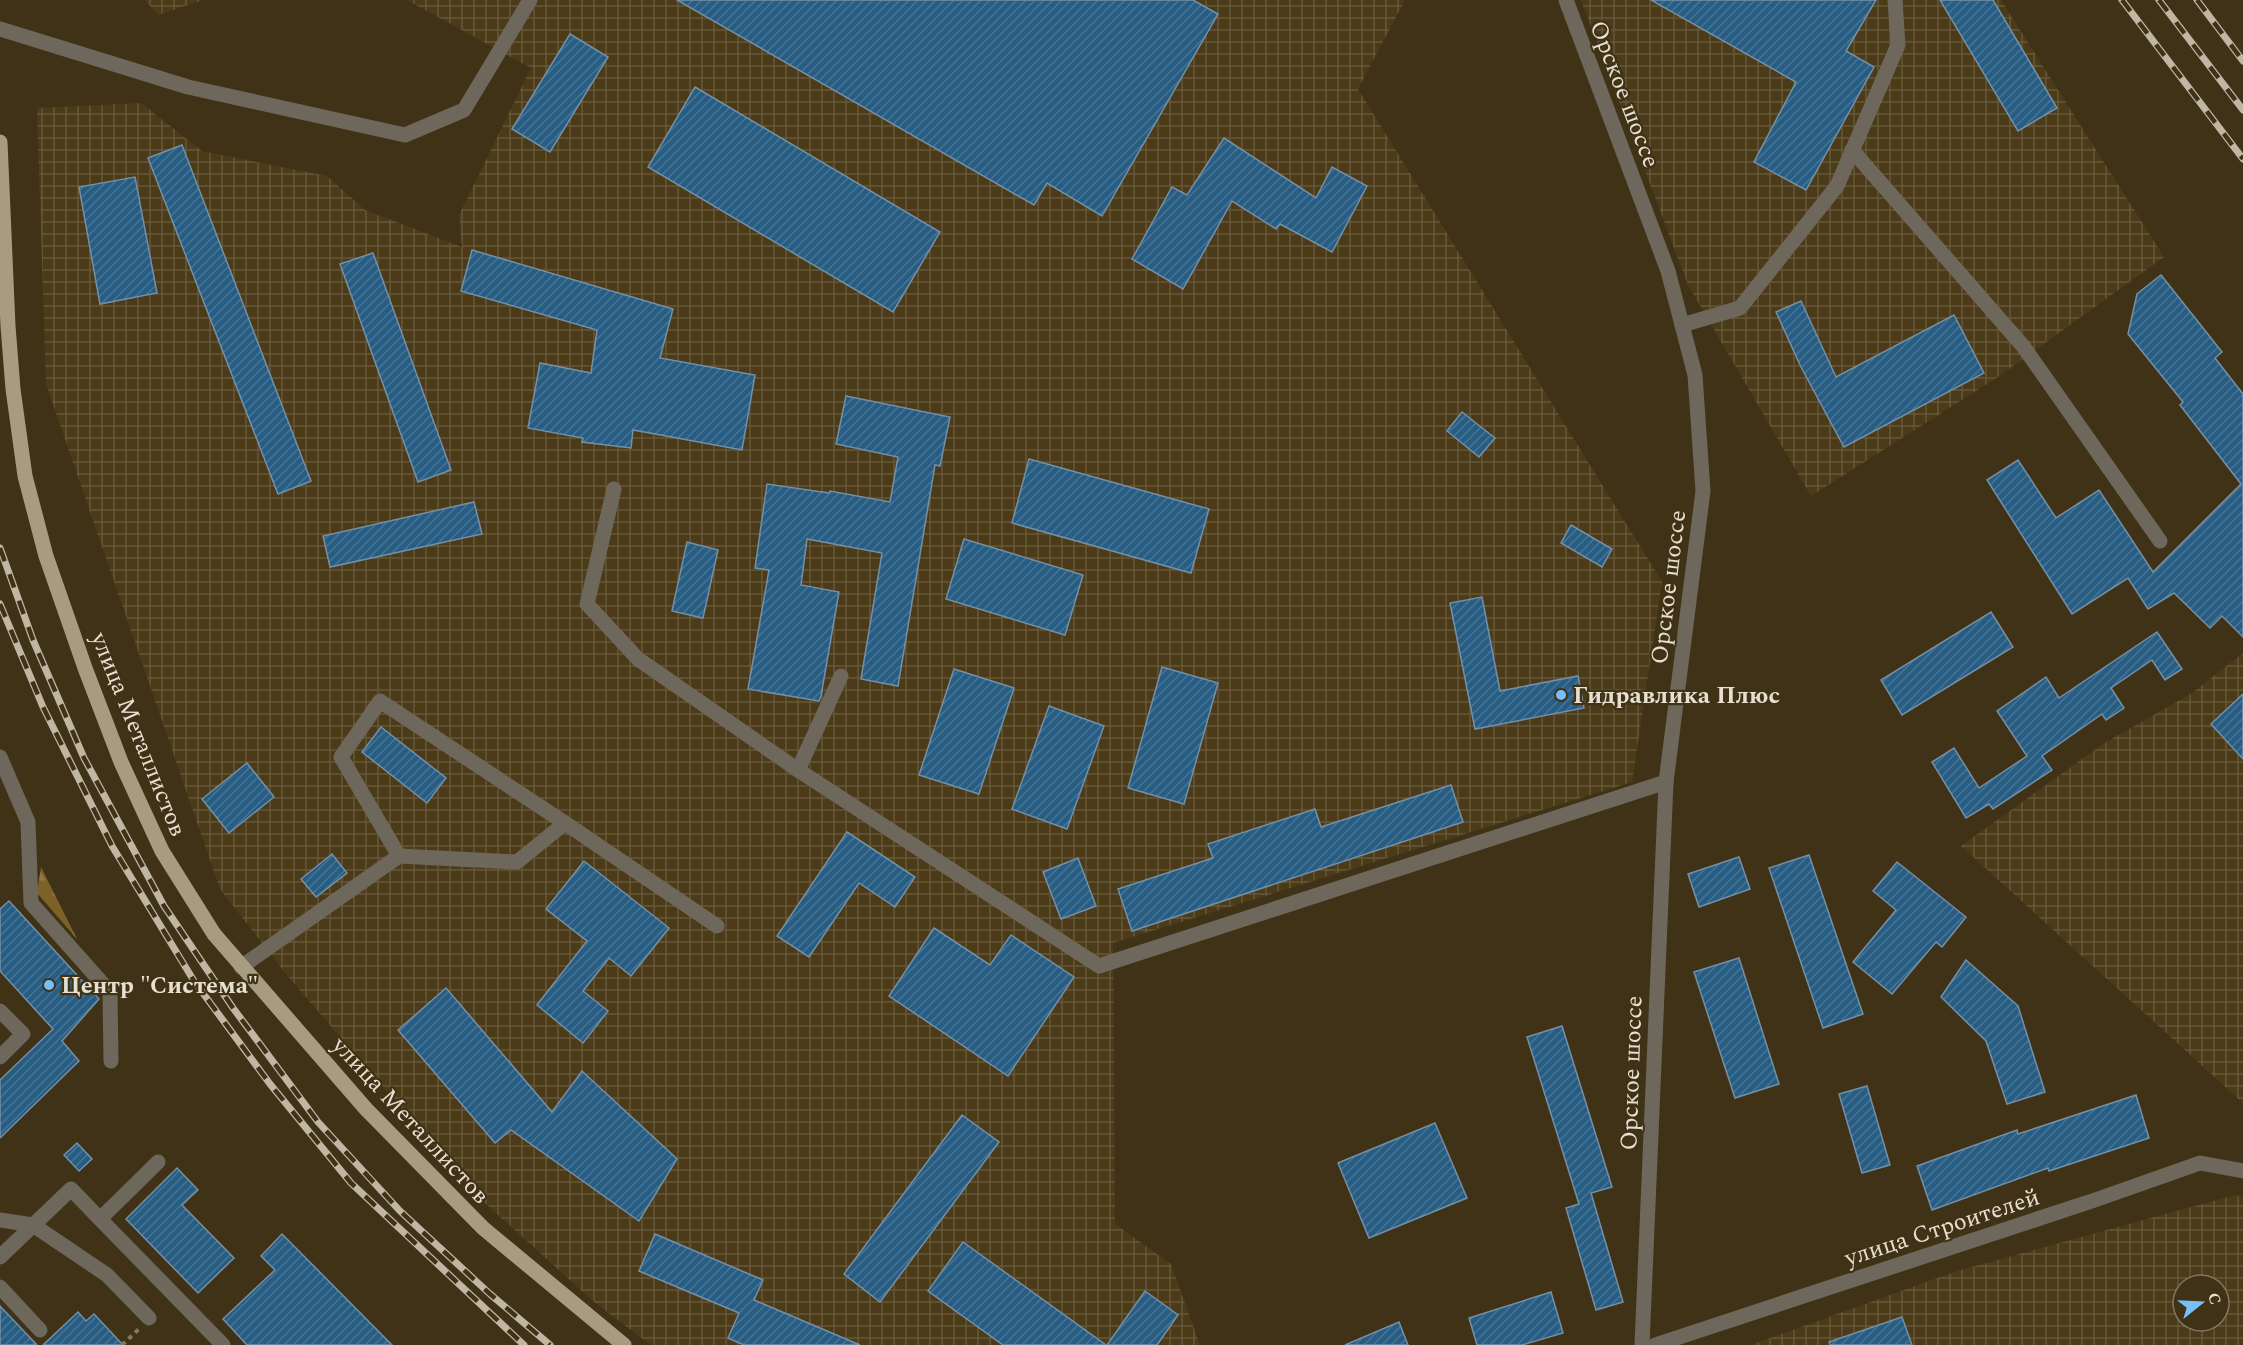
<svg xmlns="http://www.w3.org/2000/svg" width="2243" height="1345" font-family="Spectral,serif">
<style>
.industrial{fill:url(#industrial-grid);fill-rule:evenodd}
.forest{fill:url(#forest-firs)}
.building{fill:url(#building-hatch);stroke:#7590a6;stroke-width:1.5}
.lines{fill:none;stroke-linecap:round;stroke-linejoin:round}
.path{stroke:#837861;stroke-width:4;stroke-dasharray:4.5 4.5;stroke-linecap:butt}
.minor{stroke:#6e685c;stroke-width:15}
.major{stroke:#a79b82;stroke-width:15}
.rail-casing{stroke:#bfb6a4;stroke-width:7}
.rail{stroke:#3f3217;stroke-width:4.5;stroke-dasharray:14;stroke-linecap:butt}
.poi-dot{fill:#77c0f7;stroke:#3f3217;stroke-width:2}
.labels{text-anchor:middle;stroke-width:4.5;stroke-linejoin:round;paint-order:stroke}
.street-label{font-size:24px;fill:#e7dfcf;stroke:#3f3217}
.poi-label{font-size:24px;font-weight:bold;fill:#e7dfcf;stroke:#3f3217;text-anchor:start}
</style>
<defs>
<pattern id="industrial-grid" width="8" height="8" patternUnits="userSpaceOnUse" patternTransform="scale(1.5)"><rect width="8" height="8" fill="#4b3b18"/><path d="M0 4h8M4 0v8" fill="none" stroke="#655739"/></pattern>
<pattern id="forest-firs" width="22" height="20" patternUnits="userSpaceOnUse" patternTransform="scale(1.5)"><rect width="22" height="20" fill="#7c6227"/><path d="M5 1l3.5 6h-7zM16 11l3.5 6h-7z" fill="#8f7845"/></pattern>
<pattern id="building-hatch" width="6" height="6" patternUnits="userSpaceOnUse" patternTransform="scale(1.5)"><rect width="6" height="6" fill="#285d83"/><path d="M-1 1l2-2M0 6l6-6M5 7l2-2" fill="none" stroke="#477494"/></pattern>
</defs>
<rect width="100%" height="100%" fill="#3f3217"/>
<g class="industrial">
<polygon points="145,0 203,0 158,15"/>
<polygon points="407,0 1405,0 1358,89 1662,582 1632,782 1113,943 1115,1224 1171,1264 1200,1345 651,1345 594,1302 475,1194 286,974 220,889 46,384 37,108 141,103 202,151 327,176 365,210 462,247 459,215 531,68"/>
<polygon points="1581,0 2001,0 2164,257 1998,377 1811,496 1688,285"/>
<polygon points="2243,653 2243,1103 1961,846 2103,744 2192,693"/>
<path d="M2235,1195L2243,1197V1345H1751L1957,1271ZM2183,1285H2219V1321H2183Z"/>
</g>
<polygon class="forest" points="41,867 77,939 37,893"/>
<g class="building">
<polygon points="677,0 1193,0 1218,14 1102,216 1047,183 1034,205"/>
<polygon points="1651,0 1876,0 1846,51 1874,67 1806,190 1754,162 1796,82"/>
<polygon points="1940,0 1993,0 2057,108 2018,131"/>
<polygon points="570,34 608,57 550,152 512,129"/>
<polygon points="695,87 940,232 893,312 648,167"/>
<polygon points="1224,138 1316,198 1332,167 1367,186 1332,252 1280,224 1276,229 1232,201 1183,289 1132,259 1172,187 1187,195"/>
<polygon points="182,145 311,481 278,494 148,158"/>
<polygon points="135,177 157,293 100,304 79,187"/>
<polygon points="472,250 673,309 660,358 755,375 742,450 633,430 631,448 582,442 583,438 528,428 540,363 591,373 597,330 461,291"/>
<polygon points="373,253 451,470 418,482 340,264"/>
<polygon points="2161,275 2222,352 2215,358 2243,394 2243,637 2222,616 2210,628 2174,593 2148,609 2128,578 2072,614 1987,480 2018,460 2056,518 2099,490 2153,572 2241,484 2180,405 2183,402 2128,334 2137,294"/>
<polygon points="1801,301 1836,377 1954,315 1984,373 1844,447 1801,367 1776,312"/>
<polygon points="846,396 950,417 940,466 935,465 898,686 861,679 882,553 807,539 801,585 839,592 821,696 819,701 748,689 769,570 755,568 767,484 829,493 830,491 890,502 898,457 836,444"/>
<polygon points="1462,412 1495,438 1479,457 1447,431"/>
<polygon points="1029,459 1209,509 1191,573 1012,523"/>
<polygon points="474,502 482,534 330,567 323,536"/>
<polygon points="1571,525 1612,549 1602,567 1561,543"/>
<polygon points="964,539 1083,575 1065,635 946,599"/>
<polygon points="687,542 718,550 703,618 672,611"/>
<polygon points="1482,597 1500,691 1578,676 1584,708 1475,729 1450,603"/>
<polygon points="1991,612 2013,647 1902,715 1881,680"/>
<polygon points="2157,632 2182,669 2165,680 2152,660 2111,688 2124,708 2106,720 2102,714 2042,756 2052,770 1993,809 1989,804 1966,818 1932,762 1954,748 1979,788 2027,756 1997,711 2046,677 2059,698"/>
<polygon points="1162,667 1218,683 1184,804 1128,788"/>
<polygon points="954,669 1014,688 979,794 919,775"/>
<polygon points="2243,694 2243,759 2211,724"/>
<polygon points="1049,706 1104,726 1067,829 1012,809"/>
<polygon points="381,727 446,778 427,803 362,752"/>
<polygon points="247,763 274,797 229,833 202,799"/>
<polygon points="1451,785 1463,822 1132,931 1118,889 1213,858 1208,844 1315,809 1321,827"/>
<polygon points="847,832 915,877 895,907 859,883 809,957 777,936"/>
<polygon points="332,854 347,873 316,897 301,879"/>
<polygon points="1809,855 1863,1014 1823,1028 1769,868"/>
<polygon points="1739,857 1750,889 1699,907 1688,874"/>
<polygon points="1078,858 1096,906 1061,919 1043,872"/>
<polygon points="584,861 669,928 631,976 609,958 583,991 608,1011 583,1043 537,1005 587,941 546,909"/>
<polygon points="1897,862 1966,917 1942,947 1936,942 1892,994 1853,962 1896,910 1873,891"/>
<polygon points="9,901 99,999 62,1041 79,1061 0,1138 0,1080 53,1029 0,971 0,909"/>
<polygon points="934,928 990,965 1011,935 1074,977 1008,1076 889,996"/>
<polygon points="1739,958 1779,1084 1735,1098 1694,972"/>
<polygon points="1966,960 2018,1006 2045,1092 2007,1104 1986,1041 1941,997"/>
<polygon points="446,988 552,1112 582,1071 677,1159 639,1221 511,1130 495,1143 398,1030"/>
<polygon points="1562,1026 1612,1187 1591,1193 1623,1302 1596,1310 1566,1208 1579,1204 1527,1037"/>
<polygon points="1867,1086 1890,1165 1862,1173 1839,1094"/>
<polygon points="2136,1095 2149,1138 2049,1171 2048,1168 1932,1210 1917,1166 2017,1130 2018,1134"/>
<polygon points="962,1115 999,1142 880,1302 844,1274"/>
<polygon points="1435,1123 1467,1198 1369,1238 1338,1163"/>
<polygon points="77,1143 92,1159 79,1171 64,1155"/>
<polygon points="177,1168 198,1190 182,1205 234,1258 198,1293 126,1219"/>
<polygon points="282,1234 392,1345 247,1345 223,1319 275,1270 261,1256"/>
<polygon points="655,1234 763,1280 754,1300 860,1345 744,1345 728,1338 739,1313 639,1271"/>
<polygon points="963,1242 1106,1345 1003,1345 928,1291"/>
<polygon points="1145,1291 1178,1315 1157,1345 1107,1345"/>
<polygon points="1551,1292 1563,1333 1522,1345 1477,1345 1469,1318"/>
<polygon points="0,1306 37,1345 0,1345"/>
<polygon points="78,1312 86,1321 94,1314 123,1345 43,1345"/>
<polygon points="1902,1317 1912,1345 1830,1345 1829,1342"/>
<polygon points="1399,1322 1408,1345 1345,1345"/>
</g>
<g class="lines">
<polyline class="path" points="122,1345 139,1329"/>
<g class="minor">
<polyline points="1566,0 1668,271 1695,375 1703,491 1666,782 1642,1345"/>
<polyline points="0,29 188,87 405,135 464,110 530,0"/>
<polyline points="1852,150 2023,346 2160,541"/>
<polyline points="1682,325 1740,308 1837,186 1898,45 1895,0"/>
<polyline points="614,489 587,604 638,659 798,770 1099,966 1666,782"/>
<polyline points="0,757 28,822 31,903 110,992 111,1061"/>
<polyline points="798,770 841,676"/>
<polyline points="399,856 341,757 380,701 565,823"/>
<polyline points="241,967 399,856 517,862 565,823 717,926"/>
<polyline points="0,1011 23,1034 0,1057"/>
<polyline points="158,1162 100,1219 223,1345"/>
<polyline points="0,1220 33,1225 107,1275 149,1318"/>
<polyline points="0,1257 71,1189 100,1219"/>
<polyline points="0,1287 40,1330"/>
<polyline points="1655,1345 2095,1200 2200,1163 2243,1171"/>
</g>
<polyline class="major" points="0,142 8,326 13,389 25,476 46,556 85,668 121,762 162,851 214,934 366,1109 483,1228 624,1345"/>
<g class="rail-casing">
<g id="rail">
<polyline points="2122,0 2243,159"/>
<polyline points="2159,0 2243,110"/>
<polyline points="2197,0 2243,61"/>
<polyline points="0,548 33,640 84,758 164,906 233,1008 318,1122 400,1211 490,1294 550,1345"/>
<polyline points="0,604 43,707 112,846 194,981 270,1084 351,1183 524,1345"/>
</g>
</g>
<use href="#rail" class="rail"/>
</g>
<g class="poi-dot">
<circle cx="1561" cy="695" r="6"/>
<circle cx="49" cy="985" r="6"/>
</g>
<g class="labels">
<g class="street-label">
<text transform="translate(1625 94) rotate(69)" y="8">Орское шоссе</text>
<text transform="translate(1668 587) rotate(-83)" y="8">Орское шоссе</text>
<text transform="translate(139 734) rotate(68)" y="8">улица Металлистов</text>
<text transform="translate(1631 1073) rotate(-88)" y="8">Орское шоссе</text>
<text transform="translate(411 1120) rotate(47)" y="8">улица Металлистов</text>
<text transform="translate(1942 1227) rotate(-18)" y="8">улица Строителей</text>
</g>
<g class="poi-label">
<text x="1573" y="703">Гидравлика Плюс</text>
<text x="61" y="993">Центр "Система"</text>
</g>
</g>
<g transform="translate(2201 1303) rotate(72)"><circle r="28" fill="#3f3217" stroke="#827761" stroke-width="1.5"/>
<path d="M0-4.5L10 22L0 15L-10 22Z" fill="#77c0f7"/>
<text y="-9" font-size="16" font-weight="bold" text-anchor="middle" fill="#e7dfcf">С</text>
</g>
</svg>
